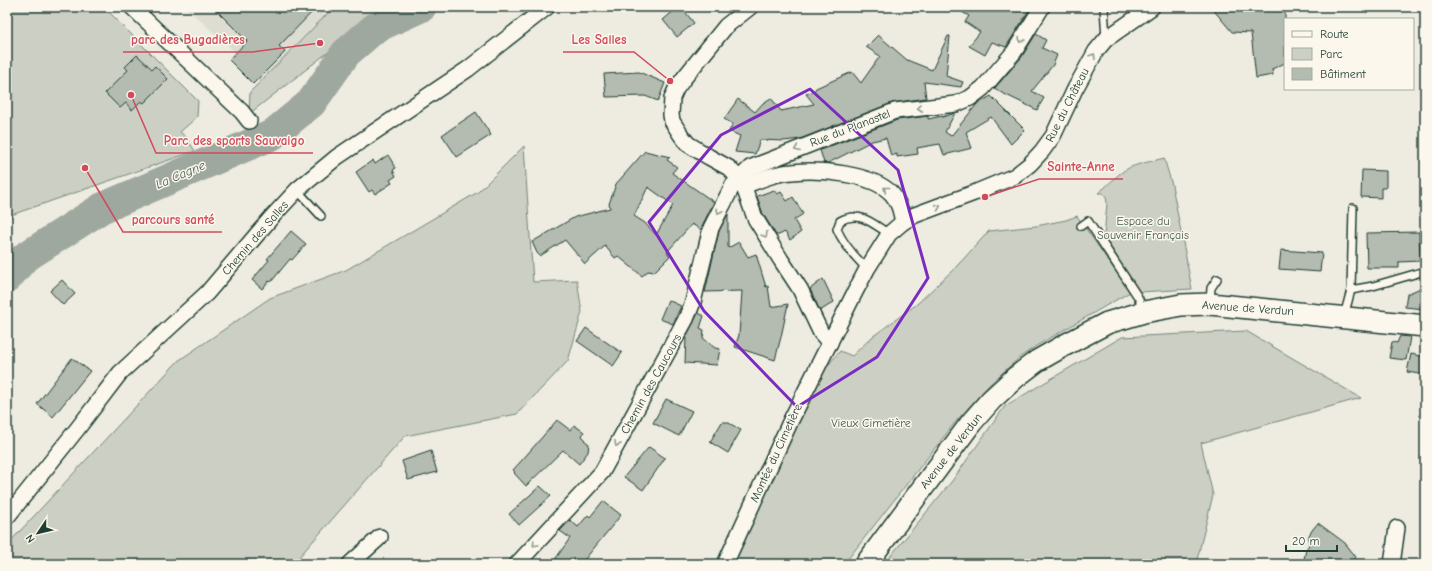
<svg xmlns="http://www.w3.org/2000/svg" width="1432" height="571" font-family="'Comic Neue',sans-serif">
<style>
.built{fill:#ddddd2}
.green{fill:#cbcfc4;stroke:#75867c}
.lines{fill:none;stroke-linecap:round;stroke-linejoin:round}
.river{stroke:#9fa89f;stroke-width:31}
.building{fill:#b4bbb0;stroke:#1f3d34;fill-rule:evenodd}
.service-casing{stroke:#1f3d34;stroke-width:10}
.minor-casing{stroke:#1f3d34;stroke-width:18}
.secondary-casing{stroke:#1f3d34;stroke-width:24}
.service{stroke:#fbf7ec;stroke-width:7}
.minor{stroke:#fbf7ec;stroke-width:15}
.secondary{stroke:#fbf7ec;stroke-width:21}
.oneway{stroke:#8d9a90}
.marked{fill:none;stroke:#7b2cbf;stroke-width:3;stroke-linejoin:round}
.labels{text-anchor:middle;stroke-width:3;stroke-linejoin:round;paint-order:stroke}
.street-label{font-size:12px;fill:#1f3d34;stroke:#fbf7ec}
.park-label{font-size:12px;fill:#415a51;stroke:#fbf7ec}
.water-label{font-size:13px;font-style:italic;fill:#455d54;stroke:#fbf7ec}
.leader{fill:none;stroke:#d1495b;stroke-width:1.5}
.callout-dot{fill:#d1495b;stroke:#fbf7ec;stroke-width:1.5}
.callout-label{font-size:13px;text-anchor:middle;font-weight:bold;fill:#d1495b;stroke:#fbf7ec;stroke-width:3;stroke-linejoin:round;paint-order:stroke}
</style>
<rect width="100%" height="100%" fill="#eeece1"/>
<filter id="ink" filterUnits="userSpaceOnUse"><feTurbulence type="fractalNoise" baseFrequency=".025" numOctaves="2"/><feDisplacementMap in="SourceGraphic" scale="8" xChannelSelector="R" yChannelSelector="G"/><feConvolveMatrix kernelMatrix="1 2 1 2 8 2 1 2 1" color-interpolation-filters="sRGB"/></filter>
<g filter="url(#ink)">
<polygon class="built" points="185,7 334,7 264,78"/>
<g class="green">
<polygon points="7,7 104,7 198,101 197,117 180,132 186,137 195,151 14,214 7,221"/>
<polygon points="334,7 386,7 249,114 250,92"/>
<polygon points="524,146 533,282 577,280 582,312 568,361 517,414 405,436 293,564 7,564 7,545 178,361 270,298 346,270 478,192"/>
<path d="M1164,158L1172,185L1192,289L1140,292L1104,237L1107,203L1106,197L1103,193H1098C1108,186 1115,176 1125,170C1137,163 1151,162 1164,158Z"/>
<polygon points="1077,216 1130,292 1036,346 1019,358 990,384 957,420 844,564 731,564 818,377 840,351 852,356 872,337 917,304 956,267 989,231 1036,226 1066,220"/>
<polygon points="1246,331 1361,398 1201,443 1213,495 1196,564 884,564 952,481 1005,406 1122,337"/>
</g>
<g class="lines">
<polyline class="river" points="7,278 24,258 102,208 272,135 311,103 346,53 375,28 421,7"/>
</g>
<g class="building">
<polygon points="213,7 317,7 279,46 285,52 253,84 229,60 247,41"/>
<polygon points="953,7 1031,7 1006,47 992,42 985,55 969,46 980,32 965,22 969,16"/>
<polygon points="1211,7 1285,7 1285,63 1272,69 1273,75 1256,78 1251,33 1232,32"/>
<polygon points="677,8 682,8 694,23 677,37 663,20"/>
<polygon points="1036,34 1046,40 1042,48 1057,55 1053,65 1032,91 1044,98 1037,110 994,89 1021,58"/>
<polygon points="878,35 907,60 932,70 948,36 950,36 946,76 963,82 961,87 924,82 926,98 892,103 800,139 784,141 760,140 755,154 735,152 740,136 729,131 733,124 724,119 738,99 755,112 763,103 771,98 781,111 814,104 806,94 814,91 816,88 852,72 861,83 880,56 866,47"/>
<polygon points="137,55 152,69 155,66 168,79 144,103 141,101 132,110 126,103 120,108 105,93 128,70 125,67"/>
<polygon points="639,72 665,83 658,101 645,96 606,97 604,74"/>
<polygon points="991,96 1025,130 1011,144 991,117 966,132 972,148 944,155 940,144 917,148 918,154 897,157 897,154 891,156 886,138 872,141 828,163 824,163 820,150 897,120 928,116 928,119 942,116 942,117 955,113 945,132 951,136 977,104"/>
<polygon points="476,112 491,135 457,157 442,135"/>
<path d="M645,151L670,157L667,160L677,167L672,173L714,202L703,224L701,230L692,224L667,252L670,256L654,272L648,271L642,276L618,256L615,258L605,246L585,264L565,240L540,256L537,253L532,242L575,217L610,208L609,204L616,184ZM648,187L673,205L656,235L645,223L634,216Z"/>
<polygon points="388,155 396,168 393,170 396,176 390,180 392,183 375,194 372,190 369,192 356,172 373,160 375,164"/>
<polygon points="1362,170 1386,171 1386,188 1381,188 1381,198 1361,197"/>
<polygon points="774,190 777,194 781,192 787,201 793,197 803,214 794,220 801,232 790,240 785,232 779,235 776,235 763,214 757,196"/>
<polygon points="728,214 728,248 739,242 748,257 756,254 766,287 768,286 771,307 788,304 781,337 775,360 735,347 739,335 742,291 705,292 719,231"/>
<polygon points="291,231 306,244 292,260 290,259 271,282 269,281 262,289 252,280 269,260 267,259"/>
<polygon points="1419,232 1420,261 1399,262 1399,268 1367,268 1366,233"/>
<polygon points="1281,250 1322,253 1320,272 1279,269"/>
<polygon points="823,279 834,302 820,311 810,289"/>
<polygon points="62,280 75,294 63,305 50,291"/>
<polygon points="1425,286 1424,309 1405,307 1407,294"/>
<polygon points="668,300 681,306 673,324 660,319"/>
<polygon points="698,313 704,316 700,328 704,330 703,338 715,348 720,349 717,365 685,363 686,337"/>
<polygon points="586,328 622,353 613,366 577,341"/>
<polygon points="1400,336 1410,337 1406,360 1389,358 1392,342 1397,343"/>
<polygon points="1411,354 1425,357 1425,375 1407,372"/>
<polygon points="72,358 90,371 53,417 37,404"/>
<polygon points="666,399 692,411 679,436 653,423"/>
<polygon points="557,420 570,430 574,425 584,432 582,436 585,439 584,440 589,444 588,452 579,464 563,450 526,486 514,473 515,472 513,470 523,459"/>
<polygon points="722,422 727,422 741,430 728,453 710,442"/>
<polygon points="649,447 665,458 643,490 624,477"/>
<polygon points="431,451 437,472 408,480 402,461"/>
<polygon points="540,486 551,496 519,525 509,514"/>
<polygon points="603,501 621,515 581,564 552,564 570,538 560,531 570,520 578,527 588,515 590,517"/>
<polygon points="1318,523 1345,543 1356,557 1351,564 1303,564 1306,549 1309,545 1309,535 1313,529"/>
</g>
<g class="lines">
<g class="service-casing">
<g id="service">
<polyline points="1104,7 1106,39"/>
<polyline points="297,190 321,216"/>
<polyline points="1081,226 1088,221 1138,297 1143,309"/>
<path d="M867,269C855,257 843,244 837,229L840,221C860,210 873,224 889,234"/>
<polyline points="1351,290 1353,208"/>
<polyline points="1210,302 1211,288 1217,279"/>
<polyline points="1344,316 1351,290 1373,286 1425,271"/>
</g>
</g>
<g class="minor-casing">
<g id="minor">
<polyline points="132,7 242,112 249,121"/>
<polyline points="750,7 726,26 684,78 676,89 672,98 671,115 672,121 681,135 688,144 709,157 729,168 742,182 755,218 781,260 800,289 821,333 830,343"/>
<path d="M744,186C759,180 775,173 792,172C819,169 872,173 892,194C899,202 901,212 903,222"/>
<polyline points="7,517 78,428 120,373 207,293 271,218 297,190 337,157 468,69 547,7"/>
<polyline points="350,564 380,537"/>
<polyline points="517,564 602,472 686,319 693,302 711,228 733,185 750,168 895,111 956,104 970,98 983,88 1014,52 1042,7"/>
<polyline points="725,564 791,420 855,292 867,269 889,234 903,222 915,215 974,193 1015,176 1030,164 1042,151 1053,136 1075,89 1096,51 1106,39 1152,7"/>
<polyline points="1392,564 1397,528"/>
</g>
</g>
<g class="secondary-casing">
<polyline id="secondary" points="866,564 971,423 991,400 1016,377 1037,361 1065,345 1107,323 1144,312 1181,305 1210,304 1425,326"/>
</g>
<use href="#service" class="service"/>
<use href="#minor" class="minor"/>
<use href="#secondary" class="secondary"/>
</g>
<defs><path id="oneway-chevron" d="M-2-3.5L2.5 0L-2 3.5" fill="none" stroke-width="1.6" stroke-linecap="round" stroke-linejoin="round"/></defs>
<g class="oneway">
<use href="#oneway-chevron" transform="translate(1021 40) rotate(121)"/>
<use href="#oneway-chevron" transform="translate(1093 56) rotate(-58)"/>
<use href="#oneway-chevron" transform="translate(920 108) rotate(174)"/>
<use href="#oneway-chevron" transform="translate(797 149) rotate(158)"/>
<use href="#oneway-chevron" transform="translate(886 189) rotate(-142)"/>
<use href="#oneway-chevron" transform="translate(938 207) rotate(-21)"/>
<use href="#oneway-chevron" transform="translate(719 211) rotate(117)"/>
<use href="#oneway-chevron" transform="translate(765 235) rotate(59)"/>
<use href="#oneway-chevron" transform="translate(617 444) rotate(119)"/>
<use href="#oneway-chevron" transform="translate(535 544) rotate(133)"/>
</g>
</g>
<path class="marked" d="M810,89L898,170L928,278L877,357L797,407L704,311L649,222L721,135Z"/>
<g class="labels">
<g class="street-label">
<text transform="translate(1067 105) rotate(-63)" y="4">Rue du Château</text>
<text transform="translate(850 128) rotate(-21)" y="4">Rue du Planastel</text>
<text transform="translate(255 238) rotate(-49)" y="4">Chemin des Salles</text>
<text transform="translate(1248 308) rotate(4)" y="4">Avenue de Verdun</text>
<text transform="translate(651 384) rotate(-61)" y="4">Chemin des Caucours</text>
<text transform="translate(951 451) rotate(-52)" y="4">Avenue de Verdun</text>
<text transform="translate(776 453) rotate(-65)" y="4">Montée du Cimetière</text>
</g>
<g class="park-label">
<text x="1143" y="225">Espace du<tspan x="1143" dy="14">Souvenir Français</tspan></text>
<text x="871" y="427">Vieux Cimetière</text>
</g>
<g class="water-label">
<text transform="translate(180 174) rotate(-23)" y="5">La Cagne</text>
</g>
</g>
<path class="leader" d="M670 81L634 52H563M320 43L253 52H123M131 95L156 153H313M985 197L1039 179H1123M85 168L123 232H222"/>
<g class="callout-dot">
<circle cx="670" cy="81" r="4"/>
<circle cx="320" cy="43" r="4"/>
<circle cx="131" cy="95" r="4"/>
<circle cx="985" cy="197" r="4"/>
<circle cx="85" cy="168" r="4"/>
</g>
<g class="callout-label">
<text x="599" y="44">Les Salles</text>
<text x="188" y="44">parc des Bugadières</text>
<text x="234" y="145">Parc des sports Sauvaigo</text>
<text x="1081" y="171">Sainte-Anne</text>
<text x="173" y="224">parcours santé</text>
</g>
<rect width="1432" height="571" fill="none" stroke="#fbf7ec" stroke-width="24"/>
<rect x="12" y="12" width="1408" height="547" fill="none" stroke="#1f3d34" stroke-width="1.5" filter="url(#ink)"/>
<rect x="1284" y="18" width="130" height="72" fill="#fbf7ec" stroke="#a3ada2"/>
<rect x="1292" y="31" width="20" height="6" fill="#fbf7ec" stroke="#a3ada2"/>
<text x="1320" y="38" font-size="12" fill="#1f3d34">Route</text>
<rect x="1292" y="48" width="20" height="12" fill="#cbcfc4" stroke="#a3ada2"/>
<text x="1320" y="58" font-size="12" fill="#1f3d34">Parc</text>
<rect x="1292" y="68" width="20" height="12" fill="#b4bbb0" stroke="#a3ada2"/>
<text x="1320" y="78" font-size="12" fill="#1f3d34">Bâtiment</text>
<g transform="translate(38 533) rotate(235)" stroke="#fbf7ec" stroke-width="3" paint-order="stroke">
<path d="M0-3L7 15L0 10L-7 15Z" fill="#1f3d34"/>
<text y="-6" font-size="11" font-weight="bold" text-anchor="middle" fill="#1f3d34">N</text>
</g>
<path d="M1286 545v6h51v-6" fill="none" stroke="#1f3d34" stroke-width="2"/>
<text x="1292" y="545" font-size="12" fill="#1f3d34" stroke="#fbf7ec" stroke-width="3" paint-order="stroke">20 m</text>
</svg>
